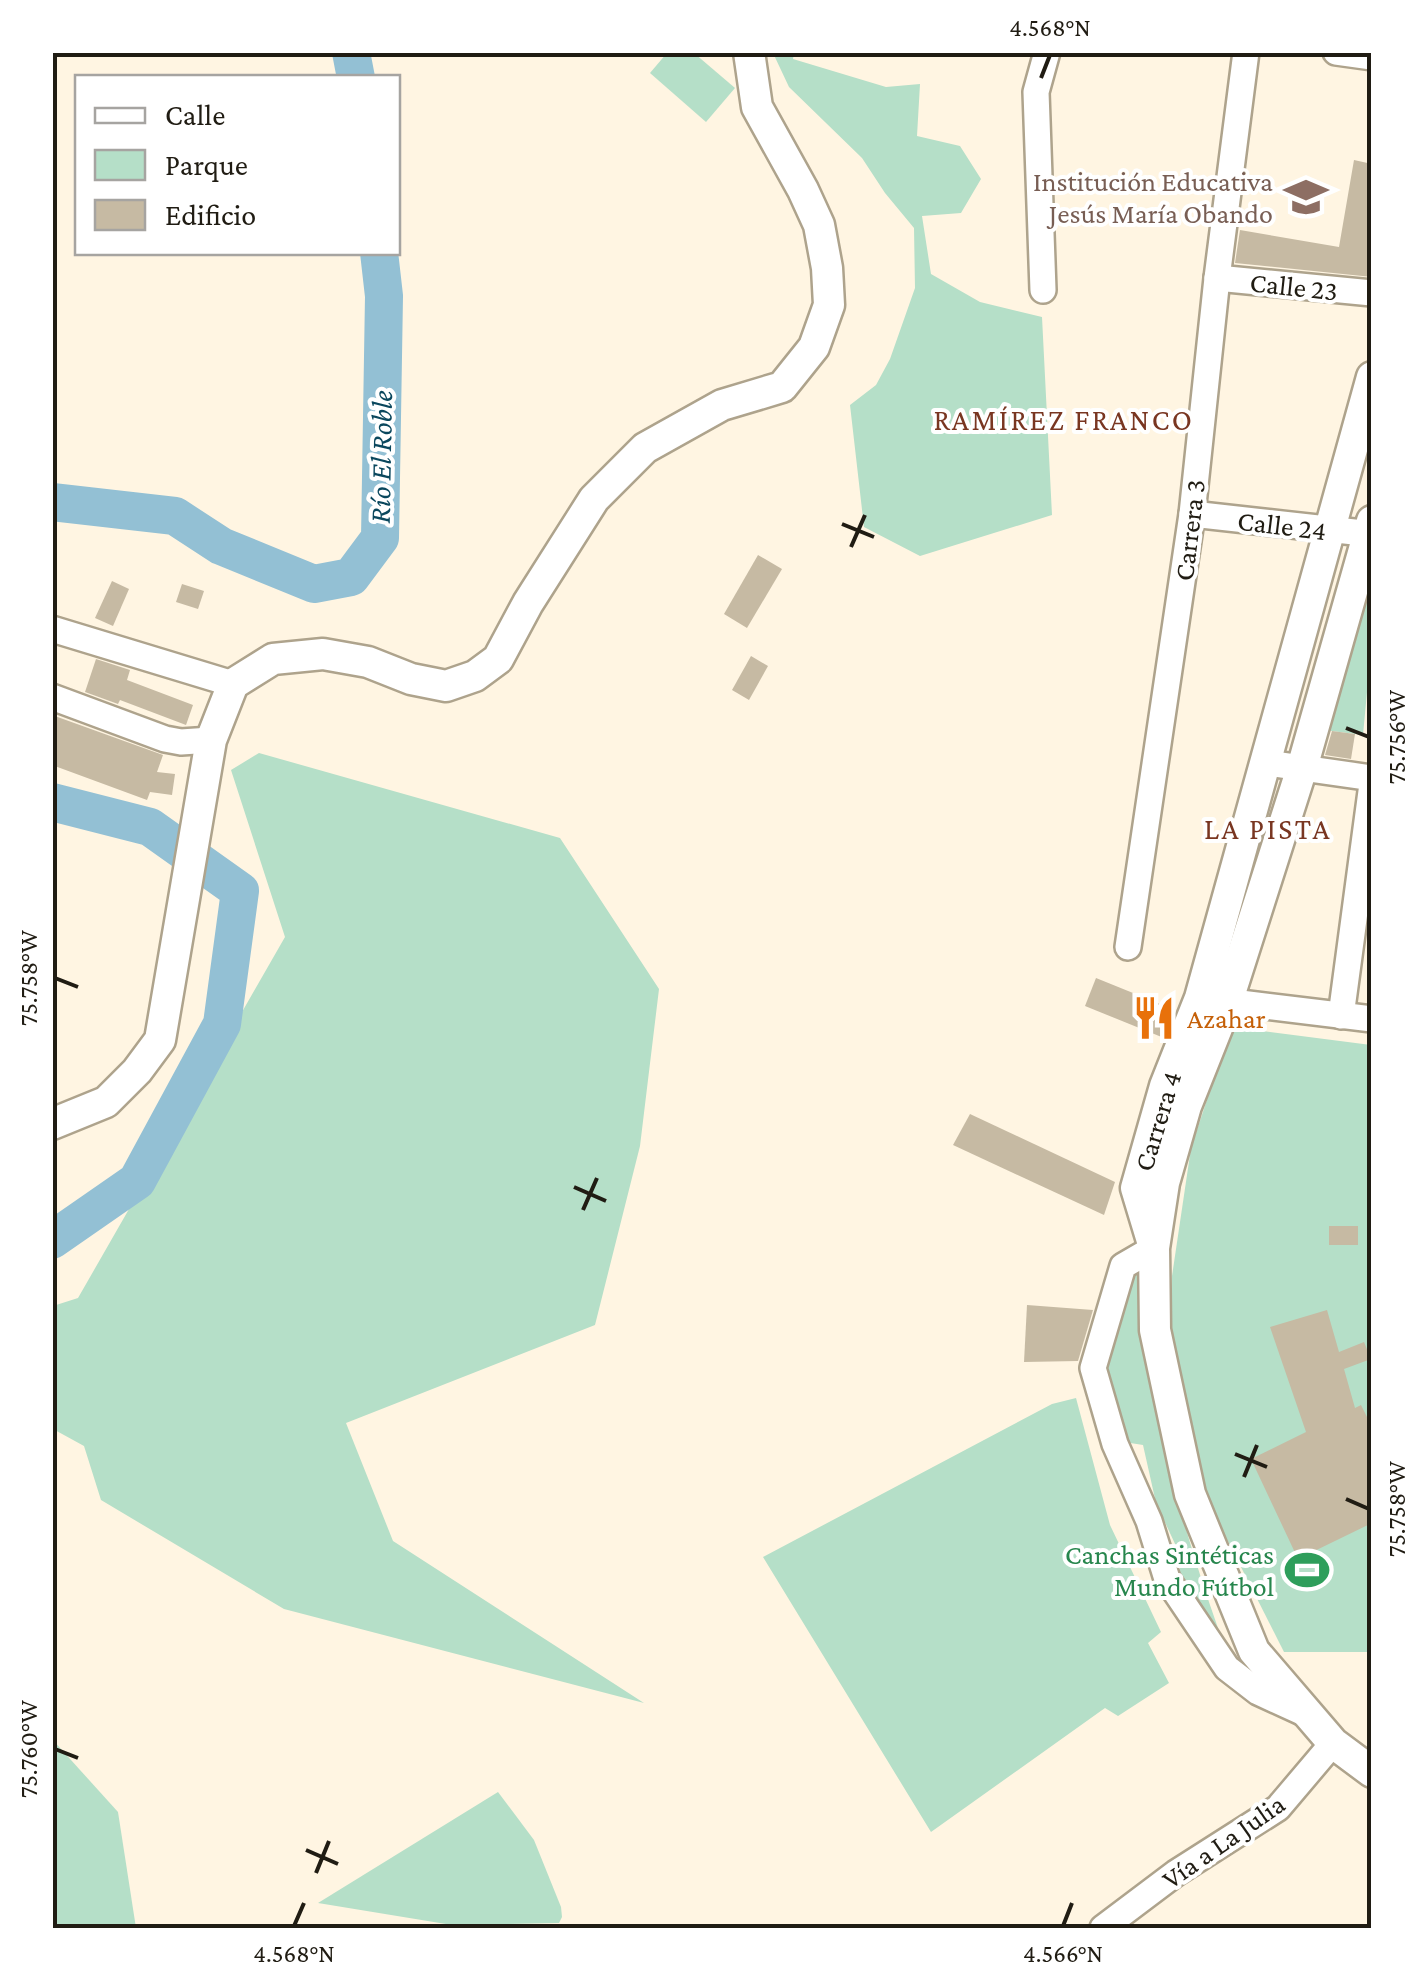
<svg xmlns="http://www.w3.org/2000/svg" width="1424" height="1981" font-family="'Crimson Pro',serif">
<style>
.green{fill:#b5dfc8}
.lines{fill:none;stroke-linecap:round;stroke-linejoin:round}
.river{stroke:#93c0d4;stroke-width:38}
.building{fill:#c6baa3}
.minor-casing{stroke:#aea38c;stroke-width:30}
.major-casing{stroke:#aea38c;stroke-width:35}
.minor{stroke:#fff;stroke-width:25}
.major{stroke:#fff;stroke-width:30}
.ticks{fill:none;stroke:#201c13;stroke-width:4}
.labels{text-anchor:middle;stroke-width:8;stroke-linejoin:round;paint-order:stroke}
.education-label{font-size:28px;fill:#785e54;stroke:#fff;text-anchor:end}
.street-label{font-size:28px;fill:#201c13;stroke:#fff}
.food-label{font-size:28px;fill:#c56008;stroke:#fff;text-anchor:start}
.leisure-label{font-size:28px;fill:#27864d;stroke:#fff;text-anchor:end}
.neighbourhood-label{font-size:30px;letter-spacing:2.5px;fill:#793621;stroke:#fff}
.water-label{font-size:30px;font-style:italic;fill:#0a475d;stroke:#fff}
.neatline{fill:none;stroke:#201c13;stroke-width:4}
.ticks-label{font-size:25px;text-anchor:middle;fill:#201c13}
</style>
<rect width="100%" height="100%" fill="#fff5e2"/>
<g class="green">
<polygon points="667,53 694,53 735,88 706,122 650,73"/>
<polygon points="773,53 794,53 793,59 886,87 920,84 917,136 960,146 981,179 961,213 922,216 931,274 980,302 1042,317 1052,515 920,556 864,527 850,405 876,385 890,359 915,288 914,228 885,193 862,158 789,87"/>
<polygon points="1371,567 1371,649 1363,735 1324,730"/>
<polygon points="259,753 560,838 659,989 640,1146 595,1325 346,1423 393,1541 644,1703 284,1609 101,1500 84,1446 53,1429 53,1306 78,1298 285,937 231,770"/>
<polygon points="1231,1027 1371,1045 1371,1652 1284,1652 1201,1488 1170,1330 1172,1276 1191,1148"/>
<path d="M1137,1270C1145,1394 1178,1514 1219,1631L1212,1635L1175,1580L1183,1561L1156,1503L1143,1445L1124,1442L1102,1362L1128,1275Z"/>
<polygon points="1076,1398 1110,1525 1161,1632 1148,1643 1169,1683 1118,1716 1105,1708 931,1832 763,1557 1052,1404"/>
<polygon points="52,1739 118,1812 136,1928 53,1928"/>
<polygon points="498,1792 534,1840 561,1907 562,1917 559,1923 452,1925 318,1903"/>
</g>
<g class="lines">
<g class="river">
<polyline points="351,52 356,78"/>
<polyline points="52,502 175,516 221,546 314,584 351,577 380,538 384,296 379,252"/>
<polyline points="52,802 150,827 240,891 222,1024 137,1181 52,1240"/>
</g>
</g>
<g class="building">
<polygon points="1354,160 1372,164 1372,277 1235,263 1240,230 1339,247"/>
<polygon points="758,555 782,569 747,628 724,614"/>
<polygon points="112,581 129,589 113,626 95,618"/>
<polygon points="182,584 204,591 198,609 176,602"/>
<polygon points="751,656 768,666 749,700 732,690"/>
<polygon points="96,659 130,670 127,680 193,705 186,725 120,700 118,704 85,692"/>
<polygon points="52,715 163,755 157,772 175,774 172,795 150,792 147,800 52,765"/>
<polygon points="1332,731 1355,734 1351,759 1325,755"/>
<polygon points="1096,978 1175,1010 1164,1038 1085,1006"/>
<polygon points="970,1114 1115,1182 1104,1215 953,1145"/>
<rect x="1329" y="1226" width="29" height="19"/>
<polygon points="1027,1305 1093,1310 1078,1361 1024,1362"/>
<polygon points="1327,1310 1339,1352 1364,1342 1371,1359 1344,1369 1355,1408 1361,1405 1372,1427 1372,1523 1298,1559 1251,1459 1306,1432 1270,1327"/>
</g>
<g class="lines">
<g class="minor-casing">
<g id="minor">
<polyline points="1336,52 1372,57"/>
<polyline points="1217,278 1372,293"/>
<polyline points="1043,290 1036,92 1047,52"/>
<polyline points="1192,514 1372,534"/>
<polyline points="52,629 233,684"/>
<polyline points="52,697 165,739 181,742 211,740"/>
<polyline points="1267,763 1372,778"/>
<polyline points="1128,947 1192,514 1217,278 1246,52"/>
<polyline points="1208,999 1372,1019"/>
<polyline points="1341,1016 1372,784"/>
<polyline points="1154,1248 1123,1266 1093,1368 1115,1444 1149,1521 1167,1579 1227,1668 1258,1692 1306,1714"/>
<polyline points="1103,1928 1176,1873 1278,1808 1333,1743"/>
</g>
</g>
<g class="major-casing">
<g id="major">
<polyline points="1372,521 1302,768 1227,1003 1186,1106 1164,1183 1154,1248 1155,1330 1190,1494 1254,1651 1333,1743 1372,1772"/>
<polyline points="52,1124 106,1102 137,1071 160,1040 211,740 233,684 273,659 323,654 368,662 411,679 446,686 475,676 498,659 528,603 594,499 645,448 722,405 782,387 814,347 829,305 827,268 819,225 803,190 757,107 749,52"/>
<polyline points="1152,1241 1136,1188 1165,1086 1200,998 1372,377"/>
</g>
</g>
<use href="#minor" class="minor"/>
<use href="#major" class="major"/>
</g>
<path class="ticks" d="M1041,78L1050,55M842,524L874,537M851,547L865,515M1346,728L1369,737M55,978L78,987M574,1187L606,1201M583,1210L597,1178M1235,1454L1267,1467M1244,1477L1257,1445M1346,1499L1369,1509M55,1749L78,1758M306,1850L338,1864M316,1873L329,1841M294,1926L304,1903M1063,1926L1072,1903"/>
<defs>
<g id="school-bare" transform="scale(3.45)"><path d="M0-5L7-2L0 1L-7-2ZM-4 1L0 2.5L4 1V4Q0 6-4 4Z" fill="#8d6e63" stroke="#fff" stroke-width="2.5" paint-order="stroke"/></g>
<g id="restaurant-bare" transform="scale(3.45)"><path d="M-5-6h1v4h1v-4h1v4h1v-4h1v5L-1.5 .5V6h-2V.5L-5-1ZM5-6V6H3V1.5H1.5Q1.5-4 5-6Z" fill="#e8710a" stroke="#fff" stroke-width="2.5" paint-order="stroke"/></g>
<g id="stadium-bare" transform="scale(3.45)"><path d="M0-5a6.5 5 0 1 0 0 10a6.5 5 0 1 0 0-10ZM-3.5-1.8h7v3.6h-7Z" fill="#2e9e5b" stroke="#fff" stroke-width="2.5" paint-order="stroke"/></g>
</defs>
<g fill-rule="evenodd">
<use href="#school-bare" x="1306" y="197"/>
<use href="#restaurant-bare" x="1154" y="1018"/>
<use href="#stadium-bare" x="1307" y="1570"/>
</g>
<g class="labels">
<g class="education-label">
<text x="1273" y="191">Institución Educativa<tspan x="1273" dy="32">Jesús María Obando</tspan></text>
</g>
<g class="street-label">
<text transform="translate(1294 286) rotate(6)" y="10">Calle 23</text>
<text transform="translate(1282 525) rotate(7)" y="10">Calle 24</text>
<text transform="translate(1189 530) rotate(-83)" y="10">Carrera 3</text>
<text transform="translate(1157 1121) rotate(-73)" y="10">Carrera 4</text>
<text transform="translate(1223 1841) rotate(-35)" y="10">Vía a La Julia</text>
</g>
<g class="food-label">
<text x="1187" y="1028">Azahar</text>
</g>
<g class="leisure-label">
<text x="1274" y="1564">Canchas Sintéticas<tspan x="1274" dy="32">Mundo Fútbol</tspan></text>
</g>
<g class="neighbourhood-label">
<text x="1064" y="430">RAMÍREZ FRANCO</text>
<text x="1268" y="839">LA PISTA</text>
</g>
<g class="water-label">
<text transform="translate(381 457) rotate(-89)" y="10">Río El Roble</text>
</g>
</g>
<rect width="1424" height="1981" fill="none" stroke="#ffffff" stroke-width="110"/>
<rect x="75" y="75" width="325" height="180" fill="#ffffff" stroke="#a6a4a1" stroke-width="2.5"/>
<rect x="95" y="108" width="50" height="15" fill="#ffffff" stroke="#a6a4a1" stroke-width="2.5"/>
<text x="165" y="125" font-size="30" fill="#201c13">Calle</text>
<rect x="95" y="150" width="50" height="30" fill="#b5dfc8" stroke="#a6a4a1" stroke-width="2.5"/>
<text x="165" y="175" font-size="30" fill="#201c13">Parque</text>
<rect x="95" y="200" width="50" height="30" fill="#c6baa3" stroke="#a6a4a1" stroke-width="2.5"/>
<text x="165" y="225" font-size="30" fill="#201c13">Edificio</text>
<rect x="55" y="55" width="1314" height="1871" class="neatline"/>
<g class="ticks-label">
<text x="1050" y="36">4.568°N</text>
<text transform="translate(1396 737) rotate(-90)" y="9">75.756°W</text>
<text transform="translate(28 978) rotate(-90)" y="9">75.758°W</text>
<text transform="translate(1396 1509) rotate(-90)" y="9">75.758°W</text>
<text transform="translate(28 1749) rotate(-90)" y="9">75.760°W</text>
<text x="294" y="1962">4.568°N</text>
<text x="1063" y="1962">4.566°N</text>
</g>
</svg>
